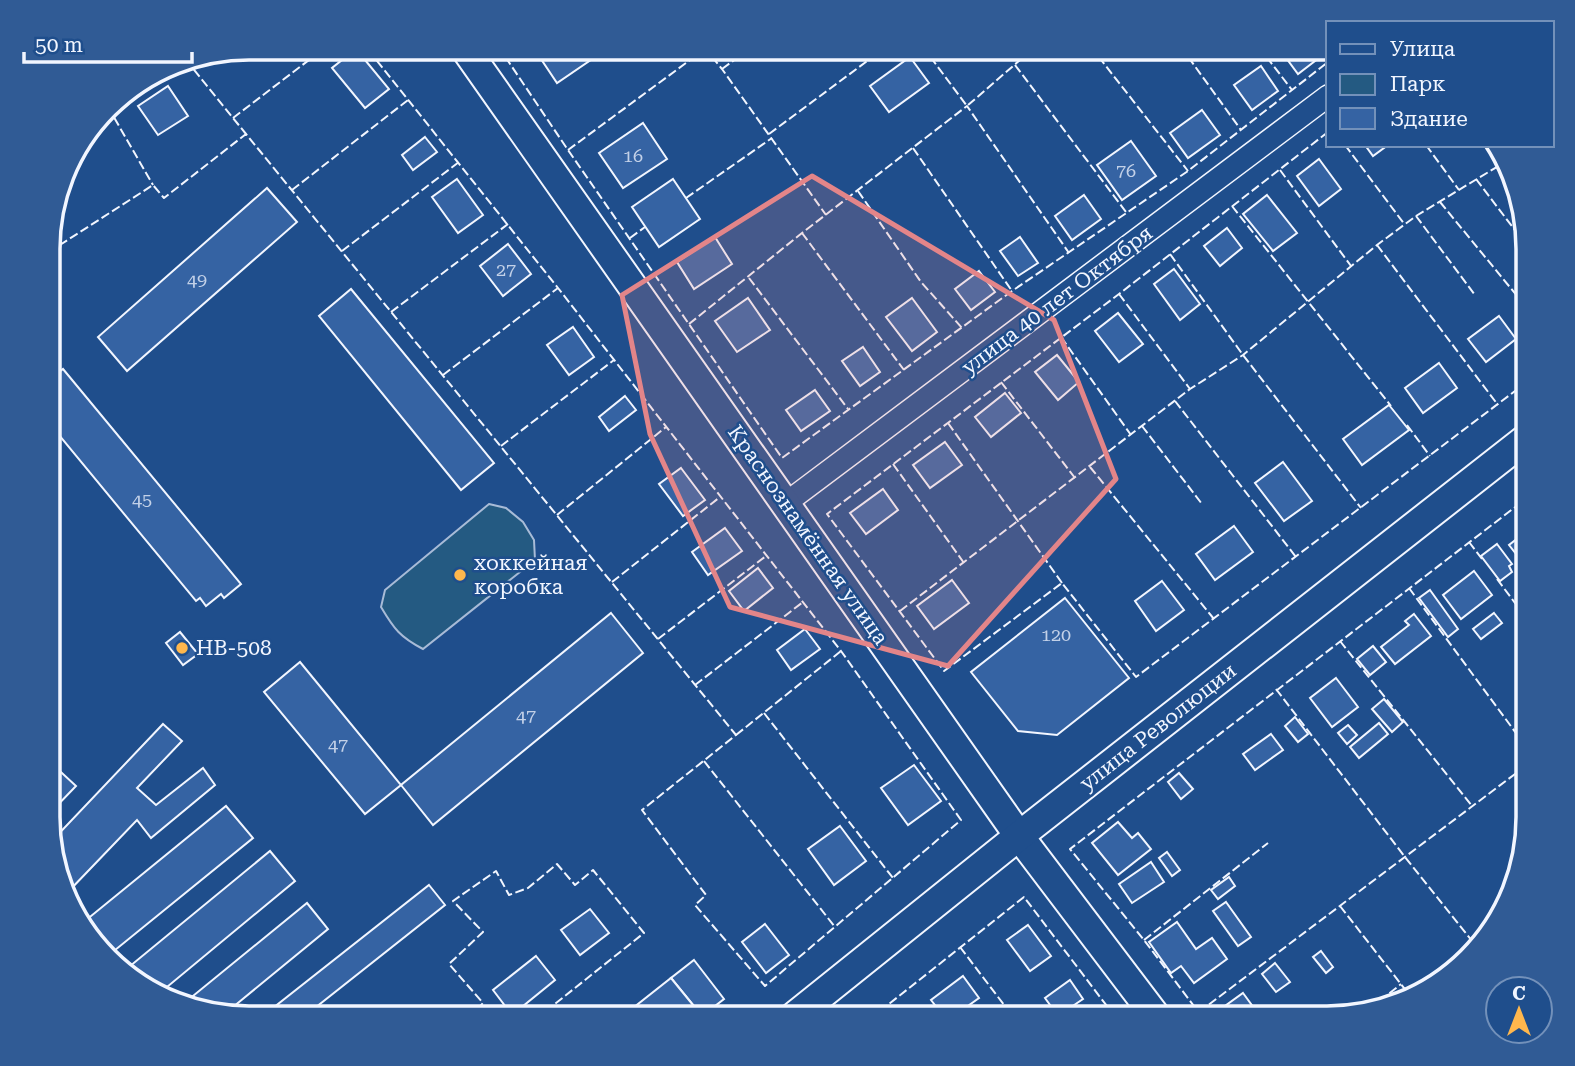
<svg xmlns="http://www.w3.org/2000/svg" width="1575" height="1066" font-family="'Roboto Serif',serif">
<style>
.green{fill:#245a82;stroke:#a8bbd7;stroke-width:2}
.building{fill:#3563a3;stroke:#f2f6ff;stroke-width:2}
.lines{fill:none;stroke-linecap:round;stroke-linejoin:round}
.street-casing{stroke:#f2f6ff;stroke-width:24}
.secondary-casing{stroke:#f2f6ff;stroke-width:32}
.street{stroke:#1f4e8c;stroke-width:21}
.secondary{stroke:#1f4e8c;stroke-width:28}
.fence{stroke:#f2f6ff;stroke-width:2;stroke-dasharray:9 3.5;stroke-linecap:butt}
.marked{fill:#e38589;fill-opacity:0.2;stroke:#e38589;stroke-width:5;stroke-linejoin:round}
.poi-dot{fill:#ffb74d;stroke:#1f4e8c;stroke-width:2.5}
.labels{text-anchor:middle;stroke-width:5;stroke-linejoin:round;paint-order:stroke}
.number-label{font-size:18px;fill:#c3d1e8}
.street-label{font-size:21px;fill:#f2f6ff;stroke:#1f4e8c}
.poi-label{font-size:21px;fill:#f2f6ff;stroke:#1f4e8c;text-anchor:start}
.rim{fill:none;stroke:#f2f6ff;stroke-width:3.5}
</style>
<rect width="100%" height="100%" fill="#1f4e8c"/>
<path class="green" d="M489,504L506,508L523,522L534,540L535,560L423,649C400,637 394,629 381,607L385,590Z"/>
<g class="building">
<polygon points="533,47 597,47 601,53 557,83"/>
<polygon points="1278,47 1327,47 1328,48 1328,51 1298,74"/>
<polygon points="356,49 389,89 365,108 332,68"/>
<polygon points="910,57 929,83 889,112 870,86"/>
<polygon points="1261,66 1278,91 1252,110 1234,85"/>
<polygon points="168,86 188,116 158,135 138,106"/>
<polygon points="1202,110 1220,135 1188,158 1170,133"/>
<polygon points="643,123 667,159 623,188 599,153"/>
<polygon points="425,137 437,152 413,170 402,155"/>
<polygon points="1131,141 1156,176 1122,200 1097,165"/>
<polygon points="1365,145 1388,145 1373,156"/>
<polygon points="1319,159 1341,189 1319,206 1297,176"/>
<polygon points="457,179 483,215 458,233 432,197"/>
<polygon points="673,179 700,219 659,247 632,207"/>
<polygon points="267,188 297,222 127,371 98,337"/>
<polygon points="1084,195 1101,219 1072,240 1055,216"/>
<polygon points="1267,195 1297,233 1273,251 1243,214"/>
<polygon points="1227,228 1242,248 1220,266 1204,246"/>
<polygon points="715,237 732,264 694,289 677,262"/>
<polygon points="1020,237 1038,263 1018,276 1000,251"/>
<polygon points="508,244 531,274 503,296 480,266"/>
<polygon points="1174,269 1200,304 1180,320 1154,284"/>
<polygon points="979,271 995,292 971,310 955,289"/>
<polygon points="351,289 494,463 461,490 319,316"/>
<polygon points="748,298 770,330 737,352 715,321"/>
<polygon points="912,298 937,332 912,351 886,317"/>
<polygon points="1118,313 1143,344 1119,362 1095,331"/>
<polygon points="1499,316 1516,339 1486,362 1468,339"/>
<polygon points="573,327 594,357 569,375 547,345"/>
<polygon points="863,347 880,372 860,386 842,361"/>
<polygon points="1057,355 1079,382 1058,400 1035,372"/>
<polygon points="1439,363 1457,388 1423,413 1405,388"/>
<polygon points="63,369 241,584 224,598 221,594 206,606 200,598 196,601 49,423 49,380"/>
<polygon points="815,390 830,411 801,431 786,410"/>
<polygon points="1005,393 1021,413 991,437 975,417"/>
<polygon points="625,396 636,410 609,431 599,417"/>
<polygon points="1389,405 1409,430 1362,465 1343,439"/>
<polygon points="945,442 962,465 930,488 913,465"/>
<polygon points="1283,462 1312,501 1284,521 1255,483"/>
<polygon points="681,468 705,500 683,516 659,484"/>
<polygon points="883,489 898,510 866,534 850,513"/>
<polygon points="1234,526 1253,552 1215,580 1196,554"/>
<polygon points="725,528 742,551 708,575 692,552"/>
<polygon points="1527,531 1527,568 1509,545"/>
<polygon points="1497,544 1512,564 1509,566 1512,572 1500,581 1481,556"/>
<polygon points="758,568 773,588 744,611 729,591"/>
<polygon points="1474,571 1492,595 1461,619 1443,595"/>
<polygon points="952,580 969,603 934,629 917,606"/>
<polygon points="1162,581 1184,610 1156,631 1135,601"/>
<polygon points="1527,589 1527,608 1525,610 1516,599"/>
<polygon points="1430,590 1458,629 1448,637 1419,598"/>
<polygon points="1065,598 1129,678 1057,735 1018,731 971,672"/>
<polygon points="611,613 643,653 433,825 401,785"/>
<polygon points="1494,613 1502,623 1481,639 1473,629"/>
<polygon points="1414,614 1431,636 1395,664 1381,647 1409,625 1405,621"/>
<polygon points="805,629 820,649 791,670 777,650"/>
<polygon points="180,632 198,654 183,665 166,643"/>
<polygon points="1373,646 1386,662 1370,675 1357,659"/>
<polygon points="300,662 401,785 365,814 264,692"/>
<polygon points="1336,678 1358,707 1332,727 1310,698"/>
<polygon points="1384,699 1403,722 1392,732 1372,709"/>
<polygon points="1295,717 1308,734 1298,742 1285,726"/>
<polygon points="1379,723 1388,734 1359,758 1350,747"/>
<polygon points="163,724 182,741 137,788 156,805 203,768 215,785 151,838 137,820 66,894 49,844"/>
<polygon points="1348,725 1357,735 1347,744 1338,733"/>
<polygon points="1271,734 1283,750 1255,770 1243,754"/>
<polygon points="49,761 76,786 49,814"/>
<polygon points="914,765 941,801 908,825 881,788"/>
<polygon points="1179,773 1193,789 1181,799 1168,782"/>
<polygon points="226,806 253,838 109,955 80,925"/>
<polygon points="1118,822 1132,838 1138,833 1151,849 1118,875 1092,843"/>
<polygon points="840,826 866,861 834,885 808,849"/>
<polygon points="270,851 295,881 161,992 137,985 124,971"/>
<polygon points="1167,852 1180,870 1172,876 1159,858"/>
<polygon points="1151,862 1164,882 1132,903 1119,884"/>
<polygon points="1229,877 1235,886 1218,899 1211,890"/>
<polygon points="429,885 445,905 301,1019 259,1019"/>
<polygon points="1226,902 1251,937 1238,946 1213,911"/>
<polygon points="307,903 328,929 227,1012 188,1000"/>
<polygon points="590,909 609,933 580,955 561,930"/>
<polygon points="1177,922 1196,949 1212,938 1227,959 1194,983 1181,966 1171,973 1149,942"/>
<polygon points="765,924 789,955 766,973 742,942"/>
<polygon points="1028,925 1051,956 1030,971 1007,940"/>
<polygon points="1321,951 1333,967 1326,973 1313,957"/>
<polygon points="536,956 555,980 512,1015 493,990"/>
<polygon points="694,960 724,999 702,1016 671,978"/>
<polygon points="1275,963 1290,982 1276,992 1262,974"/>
<polygon points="963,976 979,998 951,1018 945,1018 931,1000"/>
<polygon points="671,978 702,1016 699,1019 619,1019"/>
<polygon points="1070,980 1083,999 1058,1016 1045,998"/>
<polygon points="1243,993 1259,1015 1253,1018 1223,1018 1218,1011"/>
</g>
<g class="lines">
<g class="street-casing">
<polyline id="street" points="786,503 1328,96"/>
</g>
<g class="secondary-casing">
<g id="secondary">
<polyline points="464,47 1019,836 1157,1018"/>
<polyline points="791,1019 1019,836 1527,438"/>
</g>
</g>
<use href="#street" class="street"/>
<use href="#secondary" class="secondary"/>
<g class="fence">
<polyline points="502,47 500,49 568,150 782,458 1012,291 1188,171 1328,62"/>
<polyline points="704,47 722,69 826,215"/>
<polyline points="923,47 967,106 1035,47"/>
<polyline points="1091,47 1188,171"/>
<polyline points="1181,47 1241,130"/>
<polyline points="1259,47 1292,90"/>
<polyline points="186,60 246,134"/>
<polyline points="1015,65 1126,212"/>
<polyline points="722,69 752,47"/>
<polyline points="108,107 153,185"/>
<polyline points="233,118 326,47"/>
<polyline points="1328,132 1119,294 827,514 944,671 1062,583 1136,677 1527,382"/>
<polyline points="769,134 886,47"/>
<polyline points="1345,145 1405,225"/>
<polyline points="1426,145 1459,190"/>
<polyline points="913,148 1012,291"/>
<polyline points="568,150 705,49"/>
<polyline points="1280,170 1351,266"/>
<polyline points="1476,179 1527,246"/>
<polyline points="292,190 408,100"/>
<polyline points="858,191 921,282 962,328"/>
<polyline points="686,198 772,138"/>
<polyline points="1440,202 1527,308"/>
<polyline points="1232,206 1391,406"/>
<polyline points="1416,216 1475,295"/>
<polyline points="802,233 904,370"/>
<polyline points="630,238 645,227"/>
<polyline points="1377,245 1498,405"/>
<polyline points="342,251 459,162"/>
<polyline points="49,252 153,185 164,198 246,134 736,735 642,810 706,895 695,905 765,986 961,820 841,651 558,288 366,47"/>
<polyline points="1170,254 1243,355 1361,508"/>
<polyline points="749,278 848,409"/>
<polyline points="1119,294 1190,389"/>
<polyline points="391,312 508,224"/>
<polyline points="689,324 802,233 967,106 1069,253"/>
<polyline points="1061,337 1131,435"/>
<polyline points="443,375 558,288"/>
<polyline points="1001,382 1075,478"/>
<polyline points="1175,401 1296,557"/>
<polyline points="948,423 1062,583"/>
<polyline points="1407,425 1430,456"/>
<polyline points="1142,426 1202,504"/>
<polyline points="501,446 614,360"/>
<polyline points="893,464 964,563"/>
<polyline points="1090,467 1214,619"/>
<polyline points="557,515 666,427"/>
<polyline points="1469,542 1482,559"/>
<polyline points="1497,579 1527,619"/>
<polyline points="612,582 720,497"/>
<polyline points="1409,588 1527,748"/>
<polyline points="900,611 1190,389 1243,355 1377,245 1416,216 1505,162"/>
<polyline points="658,639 766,556"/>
<polyline points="1340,641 1472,806"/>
<polyline points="695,685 803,602"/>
<polyline points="1276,689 1405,857 1476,946"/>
<polyline points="764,713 893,878"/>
<polyline points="736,735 841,651"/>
<polyline points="704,761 835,927"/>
<polyline points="1340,906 1411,997"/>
<polyline points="1144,940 1268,843"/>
<polyline points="960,947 1014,1018"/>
<polyline points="1370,1009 1401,984"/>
<polyline points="1199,1012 1527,765"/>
<polyline points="1203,1018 1144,940 1070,849 1527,498"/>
<polyline points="468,1019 483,1003 449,964 483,932 453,901 496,871 509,895 528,888 557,864 575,885 593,870 644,933 536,1019"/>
<polyline points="870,1019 1024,897 1116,1018"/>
</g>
</g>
<path class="marked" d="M812,176L1054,320L1116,479L948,666L730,607L650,434L622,295Z"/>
<g class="poi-dot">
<circle cx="460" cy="575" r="7"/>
<circle cx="182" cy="648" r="7"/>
</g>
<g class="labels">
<g class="number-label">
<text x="633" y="162">16</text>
<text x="1126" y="177">76</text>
<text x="506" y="276">27</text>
<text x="197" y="286">49</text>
<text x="142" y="506">45</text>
<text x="1056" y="641">120</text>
<text x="526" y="722">47</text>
<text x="338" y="751">47</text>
</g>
<g class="street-label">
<text transform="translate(1057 300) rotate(-37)" y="7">улица 40 лет Октября</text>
<text transform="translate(808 535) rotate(55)" y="7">Краснознамённая улица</text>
<text transform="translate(1158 727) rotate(-38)" y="7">улица Революции</text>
</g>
<g class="poi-label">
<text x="474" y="570">хоккейная<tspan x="474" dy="24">коробка</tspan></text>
<text x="196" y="655">НВ-508</text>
</g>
</g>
<path d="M0 0H1575V1066H0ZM249 60H1327A189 189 0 0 1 1516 249V817A189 189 0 0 1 1327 1006H249A189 189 0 0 1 60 817V249A189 189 0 0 1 249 60Z" fill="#305b95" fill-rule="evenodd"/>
<path class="rim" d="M249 60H1327A189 189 0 0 1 1516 249V817A189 189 0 0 1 1327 1006H249A189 189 0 0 1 60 817V249A189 189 0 0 1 249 60Z"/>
<rect x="1326" y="21" width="228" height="126" fill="#1f4e8c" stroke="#7391ba" stroke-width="2"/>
<rect x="1340" y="44" width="35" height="10" fill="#1f4e8c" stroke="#7391ba" stroke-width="2"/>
<text x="1390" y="56" font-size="21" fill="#f2f6ff">Улица</text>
<rect x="1340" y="74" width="35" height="21" fill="#245a82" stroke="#7391ba" stroke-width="2"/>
<text x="1390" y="91" font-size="21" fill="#f2f6ff">Парк</text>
<rect x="1340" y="108" width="35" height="21" fill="#3563a3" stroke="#7391ba" stroke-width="2"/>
<text x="1390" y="126" font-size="21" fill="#f2f6ff">Здание</text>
<g transform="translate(1519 1010)"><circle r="33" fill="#1f4e8c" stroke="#7391ba" stroke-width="2"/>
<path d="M0-5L12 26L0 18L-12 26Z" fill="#ffb74d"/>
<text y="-10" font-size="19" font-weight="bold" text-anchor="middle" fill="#f2f6ff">С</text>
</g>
<path d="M24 52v10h168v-10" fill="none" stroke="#f2f6ff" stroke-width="3.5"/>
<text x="35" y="52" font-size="21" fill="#f2f6ff" stroke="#1f4e8c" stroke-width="5" paint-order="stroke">50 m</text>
</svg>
